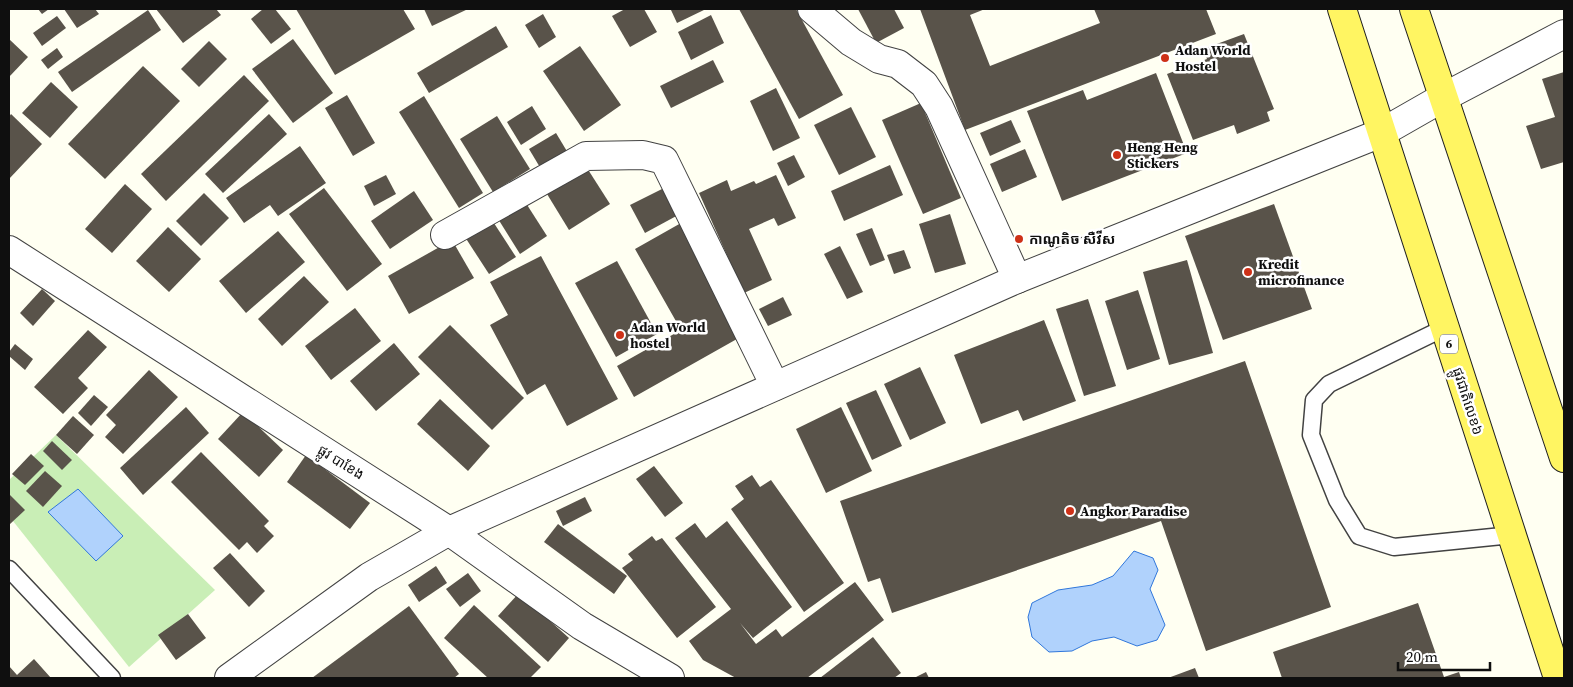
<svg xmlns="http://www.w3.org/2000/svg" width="1573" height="687" font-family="'Source Serif 4','Noto Sans Khmer',serif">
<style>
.green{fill:#c9eeb6}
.water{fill:#b0d2fc;stroke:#3077db}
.building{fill:#59534a}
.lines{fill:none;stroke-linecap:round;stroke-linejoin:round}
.service-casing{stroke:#424242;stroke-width:19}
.minor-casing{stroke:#424242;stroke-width:30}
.tertiary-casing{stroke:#424242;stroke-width:30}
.primary-casing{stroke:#202020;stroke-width:30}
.service{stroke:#fff;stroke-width:16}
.minor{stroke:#fff;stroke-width:28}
.tertiary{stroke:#fff;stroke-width:28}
.primary{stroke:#fff562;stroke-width:28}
.poi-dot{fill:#ce3118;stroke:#fff;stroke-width:2}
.labels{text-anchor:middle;stroke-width:5;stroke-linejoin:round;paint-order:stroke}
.shield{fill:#fff;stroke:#575757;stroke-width:1}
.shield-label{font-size:12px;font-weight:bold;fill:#0f0f0f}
.poi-label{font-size:14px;font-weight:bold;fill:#0f0f0f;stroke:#fff;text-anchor:start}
.street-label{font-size:14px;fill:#0f0f0f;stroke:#fff}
</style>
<rect width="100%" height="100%" fill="#fffff2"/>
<polygon class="green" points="56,435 215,590 129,667 9,516 9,480"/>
<g class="water">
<polygon points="78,489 123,536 96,561 48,512"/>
<polygon points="1134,551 1153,558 1158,570 1150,589 1165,625 1157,640 1137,646 1114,637 1092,641 1072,651 1049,652 1032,637 1028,617 1032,603 1058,590 1092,585 1113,576"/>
</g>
<g class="building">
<polygon points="38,9 49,9 42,14"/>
<polygon points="64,9 95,9 99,14 77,28"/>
<polygon points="156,9 216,9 221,15 183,43"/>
<polygon points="263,9 275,9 291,29 271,44 251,19"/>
<polygon points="296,9 403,9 415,29 335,75"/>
<polygon points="424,9 468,9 432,26"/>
<polygon points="625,9 644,9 657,32 630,47 612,16"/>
<polygon points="673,9 706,9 677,23 671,10"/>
<polygon points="739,9 796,9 843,95 799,119"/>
<polygon points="858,9 894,9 904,28 876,43"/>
<polygon points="920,9 985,9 970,15 990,66 1100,23 1094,9 1206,9 1216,34 965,130"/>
<polygon points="148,10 161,30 72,92 58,72"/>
<polygon points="543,14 556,37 539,48 525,25"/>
<polygon points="711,15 724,43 691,60 678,32"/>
<polygon points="57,16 66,28 42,46 33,33"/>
<polygon points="496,26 508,47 429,93 417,73"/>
<polygon points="1244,34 1274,109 1267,112 1270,121 1237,134 1234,125 1193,140 1167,74 1207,59 1203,49"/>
<polygon points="9,39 28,57 9,77"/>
<polygon points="293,39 333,93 293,123 252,69"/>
<polygon points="209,41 227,59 199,87 181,69"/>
<polygon points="580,46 621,105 584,131 543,71"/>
<polygon points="57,48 63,57 48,69 41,60"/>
<polygon points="713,60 724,82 671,108 660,86"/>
<polygon points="143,66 180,101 105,179 68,144"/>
<polygon points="1564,72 1564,162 1541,169 1526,126 1555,117 1542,79"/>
<polygon points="1156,73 1187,153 1062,201 1027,111 1083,90 1087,100"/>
<polygon points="244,75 269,101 166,201 141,174"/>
<polygon points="51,82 78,107 50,138 22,113"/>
<polygon points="776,88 800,138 773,151 750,101"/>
<polygon points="347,95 375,143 353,156 325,108"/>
<polygon points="424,96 483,193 459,208 399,112"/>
<polygon points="921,103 961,198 923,214 882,120"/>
<polygon points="532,106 546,129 521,145 507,122"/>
<polygon points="851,107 876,157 839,175 814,125"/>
<polygon points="11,114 42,144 9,179 9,117"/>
<polygon points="269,114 287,134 223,193 205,174"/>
<polygon points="497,116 530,169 493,192 460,139"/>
<polygon points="1011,120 1021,142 990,156 980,133"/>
<polygon points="556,133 568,153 541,169 529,149"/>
<polygon points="300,146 326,183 278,216 270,205 244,223 226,198"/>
<polygon points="1025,149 1037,177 1002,192 990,164"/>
<polygon points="794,155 805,177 788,186 777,163"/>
<polygon points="890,165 903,195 844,221 831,191"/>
<polygon points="587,168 610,204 569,230 547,194"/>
<polygon points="386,175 396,194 374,206 364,186"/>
<polygon points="776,175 796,218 778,226 774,218 749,229 772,280 744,293 699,193 727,180 731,191 754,181 756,184"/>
<polygon points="125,184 152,209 112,253 85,229"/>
<polygon points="666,187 680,214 645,233 630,205"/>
<polygon points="324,188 382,264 347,291 289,214"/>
<polygon points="414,191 433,220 390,249 371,221"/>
<polygon points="204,193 229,218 201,246 176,221"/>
<polygon points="522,197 547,236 520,254 495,214"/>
<polygon points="1274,204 1312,309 1223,340 1185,236"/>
<polygon points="950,214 966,264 935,273 919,224"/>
<polygon points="490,217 516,257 489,274 463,234"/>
<polygon points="681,223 744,335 634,397 617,366 681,330 635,249"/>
<polygon points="168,227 201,259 169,292 136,261"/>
<polygon points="872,228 885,260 870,266 856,234"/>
<polygon points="278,231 305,262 246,313 219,281"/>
<polygon points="452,240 474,278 409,314 388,276"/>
<polygon points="840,246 863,292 847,299 824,254"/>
<polygon points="904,250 911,268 894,274 887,255"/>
<polygon points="541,256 618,399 567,426 545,384 527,395 490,325 508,315 490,282"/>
<polygon points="1187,260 1213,353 1169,365 1143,272"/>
<polygon points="617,261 657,334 616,357 575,283"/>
<polygon points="304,276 329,302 282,346 258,319"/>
<polygon points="42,289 55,301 33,326 20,313"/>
<polygon points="1138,290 1160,359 1127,370 1105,301"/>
<polygon points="783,297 792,315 768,326 759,309"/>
<polygon points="1088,299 1116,386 1084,396 1056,309"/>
<polygon points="355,308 381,341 331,380 305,346"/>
<polygon points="1044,320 1076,401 1023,421 1018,410 981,424 954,355"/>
<polygon points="450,325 524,398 492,430 418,357"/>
<polygon points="88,330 107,347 78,378 88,388 63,414 34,387"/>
<polygon points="394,343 420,374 376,411 350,381"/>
<polygon points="15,344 33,359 25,370 9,356 9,352"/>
<polygon points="1245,361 1331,607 1206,651 1161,521 892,613 880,578 868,582 840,501"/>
<polygon points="920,367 946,423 910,440 884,384"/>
<polygon points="149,370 178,397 123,454 105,437 116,425 106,415"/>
<polygon points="876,390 902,446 872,460 846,403"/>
<polygon points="94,395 108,407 91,426 78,413"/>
<polygon points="440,399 490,446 468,471 417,424"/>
<polygon points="186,407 209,433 143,495 120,468"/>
<polygon points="841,407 872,471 826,493 796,429"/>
<polygon points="243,412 283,450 259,477 218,439"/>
<polygon points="73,416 94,435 77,454 56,435"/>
<polygon points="52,441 72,460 62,470 43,451"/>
<polygon points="201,452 269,521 264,526 274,536 257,553 247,542 239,550 171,482"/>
<polygon points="31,454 44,466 25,485 12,474"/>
<polygon points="306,455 370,503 350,529 287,482"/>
<polygon points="654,466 683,503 665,517 636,479"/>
<polygon points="45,471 62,486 43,507 26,491"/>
<polygon points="752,475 760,487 771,480 844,583 804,612 731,509 744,499 735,486"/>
<polygon points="9,494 25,510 9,525"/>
<polygon points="585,497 592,511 563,526 556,511"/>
<polygon points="727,521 792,607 753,638 740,623 756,644 776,629 782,637 855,582 884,620 807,678 736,678 703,660 689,641 731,609 675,538 695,523 706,538"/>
<polygon points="558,524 627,576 614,594 544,542"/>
<polygon points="652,536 656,541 662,538 716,607 677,638 622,568 633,560 628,554"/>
<polygon points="230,553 265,591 249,607 213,568"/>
<polygon points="436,566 447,583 419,602 408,585"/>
<polygon points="468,573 481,591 460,607 446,589"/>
<polygon points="519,593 569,638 548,662 498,616"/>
<polygon points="1418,603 1444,677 1459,672 1461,678 1282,678 1273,652"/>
<polygon points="474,605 541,667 530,678 488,678 444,638"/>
<polygon points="409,606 459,674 454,678 312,678"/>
<polygon points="188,614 206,638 176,660 158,635"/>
<polygon points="873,637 901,673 894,678 820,678"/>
<polygon points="34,659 51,678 9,678 9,666 17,675"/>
<polygon points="1195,668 1199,678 1168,678"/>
<polygon points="926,672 929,678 914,678"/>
</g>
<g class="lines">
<g class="service-casing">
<g id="service">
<polyline points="1444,328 1329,384 1314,400 1311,435 1337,500 1359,536 1394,547 1512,535"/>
<polyline points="9,569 112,678"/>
</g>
</g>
<g class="minor-casing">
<g id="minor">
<polyline points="812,9 851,42 879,59 898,64 924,84 939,107 1017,279"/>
<polyline points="445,235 586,156 643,155 664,160 775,386"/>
<polyline points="449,531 582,626 670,678"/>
</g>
</g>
<g class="tertiary-casing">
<g id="tertiary">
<polyline points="9,250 449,531"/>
<polyline points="229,678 369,577 449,531 1017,279 1381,133 1444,97 1564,34"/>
</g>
</g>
<g class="primary-casing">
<g id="primary">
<polyline points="1342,9 1558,678"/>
<polyline points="1414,9 1564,458"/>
</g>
</g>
<use href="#service" class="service"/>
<use href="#minor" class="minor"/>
<use href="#tertiary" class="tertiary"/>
<use href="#primary" class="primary"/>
</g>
<g class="poi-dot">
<circle cx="1165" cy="58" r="5"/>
<circle cx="1117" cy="155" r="5"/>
<circle cx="1019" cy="239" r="5"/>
<circle cx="1248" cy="272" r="5"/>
<circle cx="620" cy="335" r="5"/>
<circle cx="1070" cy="511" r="5"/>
</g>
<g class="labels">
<rect class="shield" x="1440" y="334.5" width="18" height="19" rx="4"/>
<g class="shield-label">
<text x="1449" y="348">6</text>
</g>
<g class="poi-label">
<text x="1175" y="55">Adan World<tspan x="1175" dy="16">Hostel</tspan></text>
<text x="1127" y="152">Heng Heng<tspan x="1127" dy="16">Stickers</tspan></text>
<text x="1029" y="244">កាណូតិច សឺវីស</text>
<text x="1258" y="269">Kredit<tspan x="1258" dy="16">microfinance</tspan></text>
<text x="630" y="332">Adan World<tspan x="630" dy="16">hostel</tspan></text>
<text x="1080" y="516">Angkor Paradise</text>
</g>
<g class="street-label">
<text transform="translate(1468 401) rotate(72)" y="5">ផ្លូវជាតិលេខ៦</text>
<text transform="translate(341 462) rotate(32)" y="5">ផ្លូវ បាខែង</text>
</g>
</g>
<rect width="1573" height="687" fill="none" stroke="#0f0f0f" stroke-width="20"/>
<path d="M1398 662v8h92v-8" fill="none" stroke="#0f0f0f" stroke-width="2.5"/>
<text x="1406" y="662" font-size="15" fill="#0f0f0f" stroke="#ffffff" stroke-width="4" paint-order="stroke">20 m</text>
</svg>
